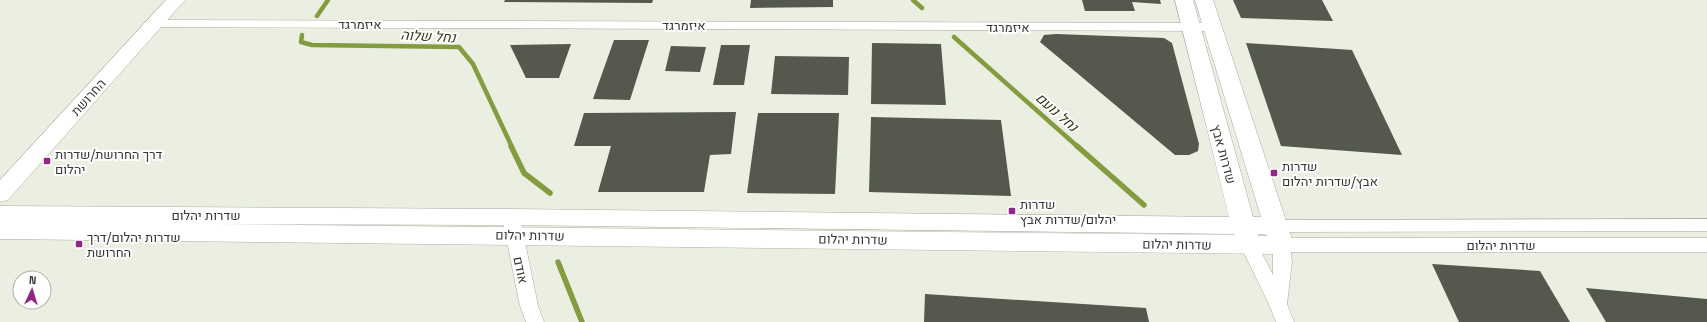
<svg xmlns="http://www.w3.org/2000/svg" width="1707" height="322" font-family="'Space Grotesk',Heebo,sans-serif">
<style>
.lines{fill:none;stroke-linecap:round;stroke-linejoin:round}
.stream-far1{stroke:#839c3f;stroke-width:4.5}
.stream{stroke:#839c3f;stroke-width:5.5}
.building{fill:#54584d}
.street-casing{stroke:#a6ab9e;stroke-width:1}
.secondary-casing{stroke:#a6ab9e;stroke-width:1}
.street{fill:#fff;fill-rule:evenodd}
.secondary{fill:#fff;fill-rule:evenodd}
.poi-dot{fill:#922587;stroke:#fff;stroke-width:1.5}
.labels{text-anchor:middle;stroke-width:4;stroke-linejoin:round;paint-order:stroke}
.street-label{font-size:13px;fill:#363833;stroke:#fff}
.poi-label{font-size:13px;fill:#363833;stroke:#fff;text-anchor:start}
.water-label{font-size:14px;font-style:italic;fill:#323c16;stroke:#fff}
</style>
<rect width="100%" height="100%" fill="#eaefe1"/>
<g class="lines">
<g class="stream-far1">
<polyline points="913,0 922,8"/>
<polyline points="317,16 328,0"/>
<polyline points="302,35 301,42 312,45 459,47 473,64 512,147"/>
<polyline points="954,37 1078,147"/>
</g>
<g class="stream">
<polyline points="511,146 524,173 550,193"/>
<polyline points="1077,146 1144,205"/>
<polyline points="558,262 582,322"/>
</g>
</g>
<g class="building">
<polygon points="505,0 653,0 652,3 504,2"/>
<polygon points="751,0 833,0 833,7 750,8"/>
<polygon points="1082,0 1160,0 1161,4 1132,2 1135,11 1085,11"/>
<polygon points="1233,0 1322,0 1333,21 1241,18"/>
<polygon points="1056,34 1164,38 1172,43 1199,144 1198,151 1189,155 1175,155 1040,42 1044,35"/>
<polygon points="614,40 649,40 630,100 593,99"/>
<polygon points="872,43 941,44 946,105 871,104"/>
<polygon points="1246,43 1352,50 1402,155 1281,146"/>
<polygon points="571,44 559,78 526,78 510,45"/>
<polygon points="721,45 750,45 744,85 713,85"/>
<polygon points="671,46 706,47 700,72 665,71"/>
<polygon points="775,56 849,57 848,95 771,94"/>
<polygon points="736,112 731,154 710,155 704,192 598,192 611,146 574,146 584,113"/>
<polygon points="758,113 839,113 835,194 747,193"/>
<polygon points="871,117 1001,120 1011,196 869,192"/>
<polygon points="1432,264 1540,271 1570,322 1459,322"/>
<polygon points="1586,288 1707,299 1707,322 1606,322"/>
<polygon points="925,294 1146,308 1149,322 924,322"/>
</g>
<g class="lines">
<g class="street-casing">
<g id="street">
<polygon points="155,20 1213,23 1218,24 1220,27 1218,30 1213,31 150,27 148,24 150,21"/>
<polygon points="511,211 517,213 520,217 538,306 544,322 526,322 520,306 502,217 505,213"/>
<polygon points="1707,219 1707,231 1276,232 1270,230 1267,226 1270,222 1276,220"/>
<polygon points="1249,238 1255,240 1273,275 1273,245 1276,240 1282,238 1707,238 1707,252 1291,252 1292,262 1287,304 1294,322 1276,322 1268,302 1240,245 1243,240"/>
</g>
</g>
<g class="secondary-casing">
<g id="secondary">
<polygon points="166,0 185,0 8,200 0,202 0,180"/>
<path d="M1175,0H1193L1253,217H1261L1195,0H1213L1294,245L1291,251L1282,254L0,239V206L511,209L1229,217ZM214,224L511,225L1234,234V235ZM1258,234L1267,235V236H1258Z"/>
</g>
</g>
<use href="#street" class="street"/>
<use href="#secondary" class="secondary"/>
</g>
<g class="poi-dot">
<rect x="43" y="157" width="8" height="8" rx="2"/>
<rect x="1270" y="169" width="8" height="8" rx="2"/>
<rect x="1008" y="207" width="8" height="8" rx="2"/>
<rect x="75" y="240" width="8" height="8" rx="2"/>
</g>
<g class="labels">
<g class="street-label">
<text x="360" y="29">איזמרגד</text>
<text x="684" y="30">איזמרגד</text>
<text x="1008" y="32">איזמרגד</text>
<text transform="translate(88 97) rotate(-48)" y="5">החרושת</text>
<text transform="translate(1224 154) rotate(75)" y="5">שדרות אבץ</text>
<text x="206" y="220">שדרות יהלום</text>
<text transform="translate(530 235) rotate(1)" y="5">שדרות יהלום</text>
<text transform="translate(853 239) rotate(1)" y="5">שדרות יהלום</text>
<text transform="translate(1177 244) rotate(1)" y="5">שדרות יהלום</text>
<text x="1501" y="250">שדרות יהלום</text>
<text transform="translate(521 270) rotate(78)" y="5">אודם</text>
</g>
<g class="poi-label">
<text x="55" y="159">דרך החרושת/שדרות<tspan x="55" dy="15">יהלום</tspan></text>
<text x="1282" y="171">שדרות<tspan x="1282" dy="15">אבץ/שדרות יהלום</tspan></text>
<text x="1020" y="209">שדרות<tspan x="1020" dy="15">יהלום/שדרות אבץ</tspan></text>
<text x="87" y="242">שדרות יהלום/דרך<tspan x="87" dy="15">החרושת</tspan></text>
</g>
<g class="water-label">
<text transform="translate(428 36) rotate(3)" y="5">נחל שלוה</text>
<text transform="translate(1057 112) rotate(41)" y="5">נחל נועם</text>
</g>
</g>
<g transform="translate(32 290) rotate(4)"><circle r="19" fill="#ffffff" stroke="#afafad"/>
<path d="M0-3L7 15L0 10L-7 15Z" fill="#922587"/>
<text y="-6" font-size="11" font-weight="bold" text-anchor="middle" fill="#363833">N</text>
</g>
</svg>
